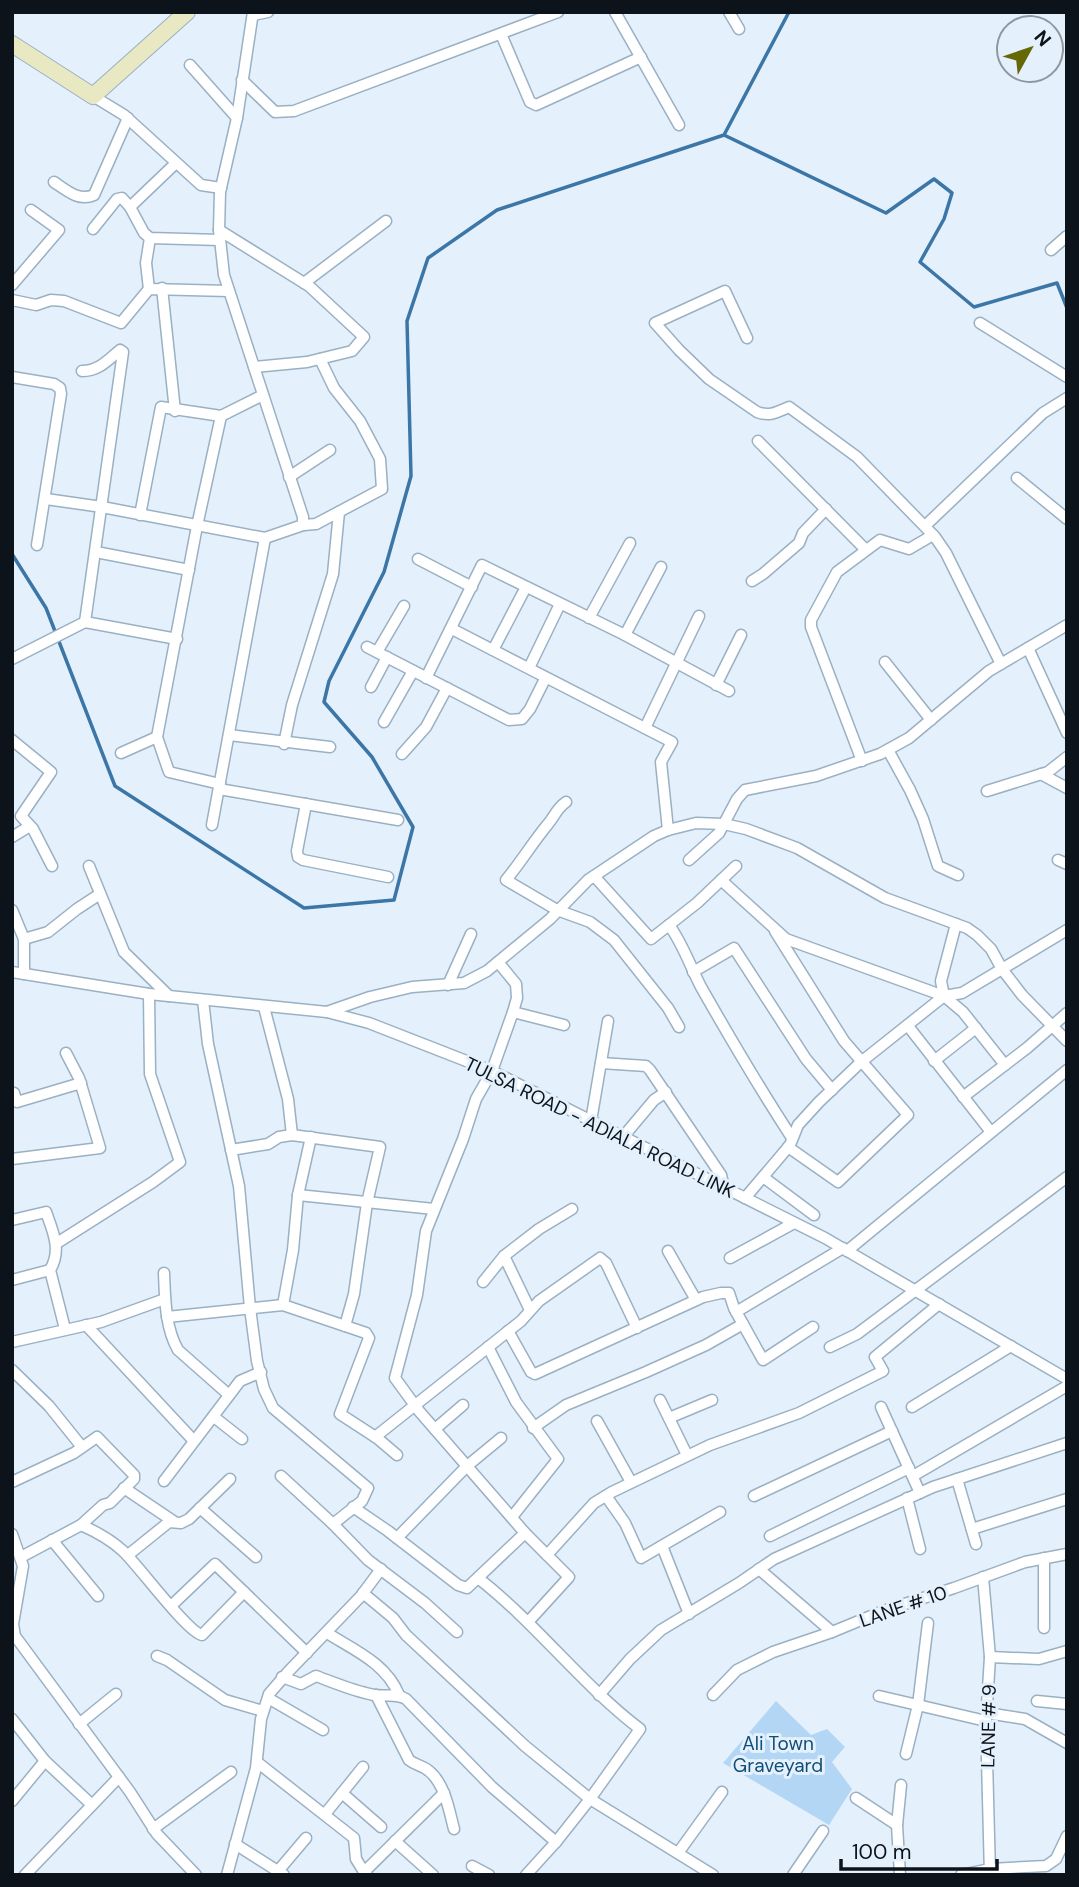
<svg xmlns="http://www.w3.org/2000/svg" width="1079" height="1887" font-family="'DM Sans',sans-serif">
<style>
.green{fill:#b3d6f5}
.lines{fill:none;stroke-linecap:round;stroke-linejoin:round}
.stream{stroke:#3c76a6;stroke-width:3.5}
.minor-casing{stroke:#9ab0c3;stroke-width:13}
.secondary-casing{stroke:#9ab0c3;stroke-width:18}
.minor{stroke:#fff;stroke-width:10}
.secondary{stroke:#e8e9c3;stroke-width:16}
.labels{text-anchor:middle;stroke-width:6;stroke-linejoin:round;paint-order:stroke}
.street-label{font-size:19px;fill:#0c131a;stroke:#e4f1fd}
.park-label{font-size:19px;fill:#114d78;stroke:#e4f1fd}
</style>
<rect width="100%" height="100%" fill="#e4f1fd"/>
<polygon class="green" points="776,1701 811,1735 827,1729 845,1747 832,1762 852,1789 829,1825 723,1763"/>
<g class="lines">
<g class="stream">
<polyline points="724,135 886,213 934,179 952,193 944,219 920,262 974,307 1057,283 1067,308"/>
<polyline points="12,554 46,608 115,786 304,908 394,900 413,827 372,757 324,702 329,681 384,572 411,476 407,321 428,258 497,210 724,135 789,12"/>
</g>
<g class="minor-casing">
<g id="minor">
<polyline points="615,12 679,125"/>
<polyline points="729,12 739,29"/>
<polyline points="253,15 268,12"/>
<polyline points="501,34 530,102 536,105 641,57"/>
<polyline points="190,65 237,118"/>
<polyline points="242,80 275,112 294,111 558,12"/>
<polyline points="93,96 124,115 201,185 221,188"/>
<polyline points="176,163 130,207 144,233 150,238 220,240"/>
<path d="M54,182C66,190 79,202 94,195L128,118"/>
<polyline points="93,229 117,199 122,198 130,207"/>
<polyline points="219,230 309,286 364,337 352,351 307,362 254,367"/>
<polyline points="1051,250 1067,236"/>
<polyline points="304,283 386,221"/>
<polyline points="12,285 59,230 31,210"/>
<polyline points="162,288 175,411"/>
<polyline points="149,289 146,263 150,238"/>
<polyline points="12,300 36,305 51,300 64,301 121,323 149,289 229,291"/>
<polyline points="980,323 1067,377"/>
<path d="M747,338L725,291L655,323L679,350L709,379L757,412C770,417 777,412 789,407L857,457L935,537L946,553L1001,664"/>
<polyline points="320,359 334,388 360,421 379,457"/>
<path d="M82,371C99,371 108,360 120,350L123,352L85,622L177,639"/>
<polyline points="12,377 54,384 60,388 61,394 37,545"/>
<polyline points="758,441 866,550"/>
<polyline points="289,477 330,450"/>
<polyline points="1017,478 1067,519"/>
<polyline points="46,499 102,507 265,538 303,525 303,517 224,275 219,230 220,192 237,118 253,12"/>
<polyline points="140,515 161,407 221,416 263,395"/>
<polyline points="303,525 316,524 382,489 380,459"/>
<polyline points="925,526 1043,413 1067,398"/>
<polyline points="96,552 189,570"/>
<polyline points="418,559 472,587"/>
<polyline points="752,581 763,574 799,543 803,533 826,509"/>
<polyline points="589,618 630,543"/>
<polyline points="452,629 672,742 661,762 668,830"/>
<polyline points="625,635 661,567"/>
<polyline points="367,647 509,720 522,719 530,709 545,679"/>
<polyline points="1028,648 1067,733"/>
<polyline points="493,650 526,587"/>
<polyline points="377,652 404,606"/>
<polyline points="12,659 85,622"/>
<polyline points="885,662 931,720"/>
<polyline points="529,668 560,604"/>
<polyline points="426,678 482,565 625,635 729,691"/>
<polyline points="716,685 741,635"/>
<polyline points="371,687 387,657"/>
<polyline points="384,722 413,671"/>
<polyline points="645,728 699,616"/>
<polyline points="229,735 330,747"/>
<polyline points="12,740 51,772 21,816 33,829 52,866"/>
<polyline points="284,744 292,705 333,574 339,512"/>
<polyline points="888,750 910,790 923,819 938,866 958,875"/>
<polyline points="121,753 157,737"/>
<polyline points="402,754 426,727 447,688"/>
<polyline points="862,761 811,627 811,620 837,572 880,540 909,549 933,535"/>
<polyline points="1041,774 1067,788"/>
<polyline points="220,784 169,772 157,737 197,526 221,416"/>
<polyline points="219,789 398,820"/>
<polyline points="987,791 1048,772 1067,757"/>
<path d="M566,802C556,809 555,816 548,824C533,842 521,862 506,880L557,910L590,922L614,940L668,1008L679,1027"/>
<polyline points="306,804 297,851 298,857 303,860 388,877"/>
<polyline points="212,825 265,538"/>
<polyline points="12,837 30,826"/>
<polyline points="689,860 719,833 737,799 745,790 816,776 880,754 909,738 989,671 1067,625"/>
<polyline points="1058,860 1067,864"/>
<polyline points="89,866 124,952 169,996"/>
<polyline points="594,876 651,939 697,903 736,866"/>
<polyline points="721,880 786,939 944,996 963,1012 1005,1065"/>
<polyline points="12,910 24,939 24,974"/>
<path d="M669,925C683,944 690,966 701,987C730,1038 760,1089 792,1138"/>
<polyline points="775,931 844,1041 908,1115 838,1182 788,1147"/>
<polyline points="24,939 48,932 77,909 100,894"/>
<polyline points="12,972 149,994 327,1012 369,1023 492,1071 825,1238 1067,1379"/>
<polyline points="693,972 734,948 806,1059 832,1090"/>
<polyline points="448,985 471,934"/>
<polyline points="944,996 941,981 956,924"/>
<polyline points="203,1000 208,1044 239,1186 250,1308 257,1361 264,1389 273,1408 368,1488 362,1501 333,1524"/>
<polyline points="264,1007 288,1099 292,1135"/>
<polyline points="327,1012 370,997 412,987 464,983 487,971 550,919 588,880 654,836 668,830 696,823 724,824 746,829 797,848 885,898 967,928 977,935 991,949 1002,969 1022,995 1067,1041"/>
<polyline points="513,1012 564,1025"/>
<polyline points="908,1026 991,1132"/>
<polyline points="934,1061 976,1028"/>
<polyline points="601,1063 646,1066 650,1070 721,1175 724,1188"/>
<polyline points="12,1094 14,1093 17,1102 81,1083"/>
<polyline points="963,1097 1027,1048 1067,1013"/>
<polyline points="591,1121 608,1021"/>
<polyline points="623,1137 654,1100 666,1092"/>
<polyline points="231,1150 268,1144 279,1137 292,1135 380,1147 367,1203 354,1294 345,1326"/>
<polyline points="12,1159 100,1148 79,1078 66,1053"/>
<polyline points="763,1177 814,1215"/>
<polyline points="298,1195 434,1209"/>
<polyline points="745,1198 790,1145 798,1125 819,1102 861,1062 944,996 962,993 1067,930"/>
<path d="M12,1220L46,1212C53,1232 62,1250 50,1270L65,1329"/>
<polyline points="57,1243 153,1182 180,1162 150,1074 149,994"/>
<polyline points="668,1251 696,1300"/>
<polyline points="847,1251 1067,1070"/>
<polyline points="504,1256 530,1310"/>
<polyline points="730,1258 794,1223"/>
<path d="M164,1273C165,1298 165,1327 178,1350L229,1395"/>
<polyline points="12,1280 50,1270"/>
<polyline points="483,1282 504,1256 539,1229 572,1209"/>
<polyline points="283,1305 293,1250 298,1195 311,1137"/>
<polyline points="736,1312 843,1248"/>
<polyline points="167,1317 283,1305 366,1333 369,1338 340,1414 377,1438 397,1455"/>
<polyline points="86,1325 194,1441"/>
<polyline points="508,1331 531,1372 535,1374 703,1297 721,1293 729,1293 734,1308 763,1360 813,1327"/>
<polyline points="12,1342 101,1322 165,1299"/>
<polyline points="488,1347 516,1402 558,1459 512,1517"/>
<polyline points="830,1347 857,1334 1067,1177"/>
<polyline points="12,1370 49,1406 82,1447"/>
<polyline points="660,1400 687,1455"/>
<polyline points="881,1407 920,1493"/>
<polyline points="912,1407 1011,1346"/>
<polyline points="214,1417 242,1439"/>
<polyline points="669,1418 712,1400"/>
<polyline points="597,1421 631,1482"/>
<polyline points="533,1428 566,1405 646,1372 706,1345 743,1324"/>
<polyline points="435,1429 463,1405"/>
<polyline points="375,1437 521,1321 539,1301 600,1258 606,1263 637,1328"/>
<polyline points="281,1476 333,1524 368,1560 425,1603 457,1632"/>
<polyline points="913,1476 1067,1386"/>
<polyline points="957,1479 976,1544"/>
<polyline points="164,1481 240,1381 261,1372"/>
<polyline points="12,1482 74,1453 97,1437 134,1475 134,1479 110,1503 103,1505 81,1525 21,1557"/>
<polyline points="124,1488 173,1521"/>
<polyline points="606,1496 625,1523 641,1558 720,1512"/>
<polyline points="754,1496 892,1431"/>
<polyline points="907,1498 920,1549"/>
<polyline points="353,1507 388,1531 458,1585 467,1588 525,1533 419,1411 395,1378 417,1295 426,1231 463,1139 476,1099 492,1071 513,1012 517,998 516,984 498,962"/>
<polyline points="200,1508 256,1557"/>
<path d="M81,1525C97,1532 110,1539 123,1551C139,1566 187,1632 202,1635L244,1592"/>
<polyline points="972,1529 1067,1499"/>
<polyline points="525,1533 569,1577 528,1622"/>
<polyline points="12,1534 23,1566 13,1624 15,1636 130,1792 157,1834 196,1875"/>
<polyline points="770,1536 909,1468"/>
<polyline points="397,1538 467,1466 501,1438"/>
<polyline points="52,1540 98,1596"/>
<polyline points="662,1546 689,1614"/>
<polyline points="128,1555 169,1522 181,1523 189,1519 230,1479"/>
<polyline points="547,1555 594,1503 612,1492 710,1445 799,1413 883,1371 875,1357 939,1304"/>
<polyline points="759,1569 832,1632 883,1611 954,1588 1025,1562 1067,1554"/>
<polyline points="983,1577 990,1657 986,1721 990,1875"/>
<path d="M478,1578C537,1624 581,1684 640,1729L590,1799L713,1875"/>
<polyline points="363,1593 393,1618 406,1635 525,1746 590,1799 556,1842 526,1875"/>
<polyline points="171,1606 215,1564 307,1653"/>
<polyline points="1044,1628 1044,1558"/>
<path d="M327,1633C354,1650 386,1663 399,1695"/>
<polyline points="157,1656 167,1660 225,1700 263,1711"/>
<polyline points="990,1657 1039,1659 1067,1651"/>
<path d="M282,1677L301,1684L316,1676C335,1683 353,1691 374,1695C385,1697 396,1693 406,1699L492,1787L556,1842"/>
<path d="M376,1695L409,1760C415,1765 422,1765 429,1771C445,1784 449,1810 454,1829"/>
<polyline points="599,1695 630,1659 661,1630 739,1583 774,1559 933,1487 1067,1443"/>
<polyline points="713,1695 737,1670 773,1652 832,1632"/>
<polyline points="879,1696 986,1721"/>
<polyline points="268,1698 323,1730"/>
<polyline points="1037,1701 1067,1704"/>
<polyline points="987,1713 1025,1719 1067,1743"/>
<polyline points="12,1719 45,1761 91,1804"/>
<polyline points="79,1724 116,1694"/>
<polyline points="906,1754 918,1705 928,1623"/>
<polyline points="257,1762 354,1838 356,1859 364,1872"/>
<polyline points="342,1793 381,1827"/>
<polyline points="856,1798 897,1825"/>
<polyline points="12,1801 45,1761"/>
<polyline points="325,1814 363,1767"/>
<polyline points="153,1829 231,1772"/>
<polyline points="395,1841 433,1875"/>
<polyline points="235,1844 284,1875"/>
<polyline points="678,1853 722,1792"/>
<polyline points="472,1866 489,1875"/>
<polyline points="278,1871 306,1838"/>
<polyline points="25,1875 119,1777"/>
<polyline points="227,1875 256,1768 261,1719 269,1694 288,1672 361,1596 381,1569"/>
<polyline points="367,1875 364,1872 444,1793"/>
<polyline points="793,1875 823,1831"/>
<polyline points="900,1875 897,1825 901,1785"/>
<polyline points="961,1875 990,1869 1046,1866 1056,1859 1067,1836"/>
</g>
</g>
<g class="secondary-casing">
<polyline id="secondary" points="12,44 93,96 187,12"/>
</g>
<use href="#minor" class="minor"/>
<use href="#secondary" class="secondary"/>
</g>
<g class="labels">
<g class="street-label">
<text transform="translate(600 1127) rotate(26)" y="7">TULSA ROAD - ADIALA ROAD LINK</text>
<text transform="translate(903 1606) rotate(-19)" y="7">LANE # 10</text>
<text transform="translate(988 1726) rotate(-89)" y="7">LANE # 9</text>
</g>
<g class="park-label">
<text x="778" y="1750">Ali Town<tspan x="778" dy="22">Graveyard</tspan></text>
</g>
</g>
<rect width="1079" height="1887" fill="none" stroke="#0c131a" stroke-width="28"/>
<g transform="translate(1030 49) rotate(50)"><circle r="33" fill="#e4f1fd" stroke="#8e98a2" stroke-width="2"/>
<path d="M0-5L12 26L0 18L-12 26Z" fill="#666806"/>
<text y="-10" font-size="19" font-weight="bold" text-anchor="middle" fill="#0c131a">N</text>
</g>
<path d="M841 1859v10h156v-10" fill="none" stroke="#0c131a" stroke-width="3.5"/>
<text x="852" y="1859" font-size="21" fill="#0c131a" stroke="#e4f1fd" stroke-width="5" paint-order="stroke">100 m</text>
</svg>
